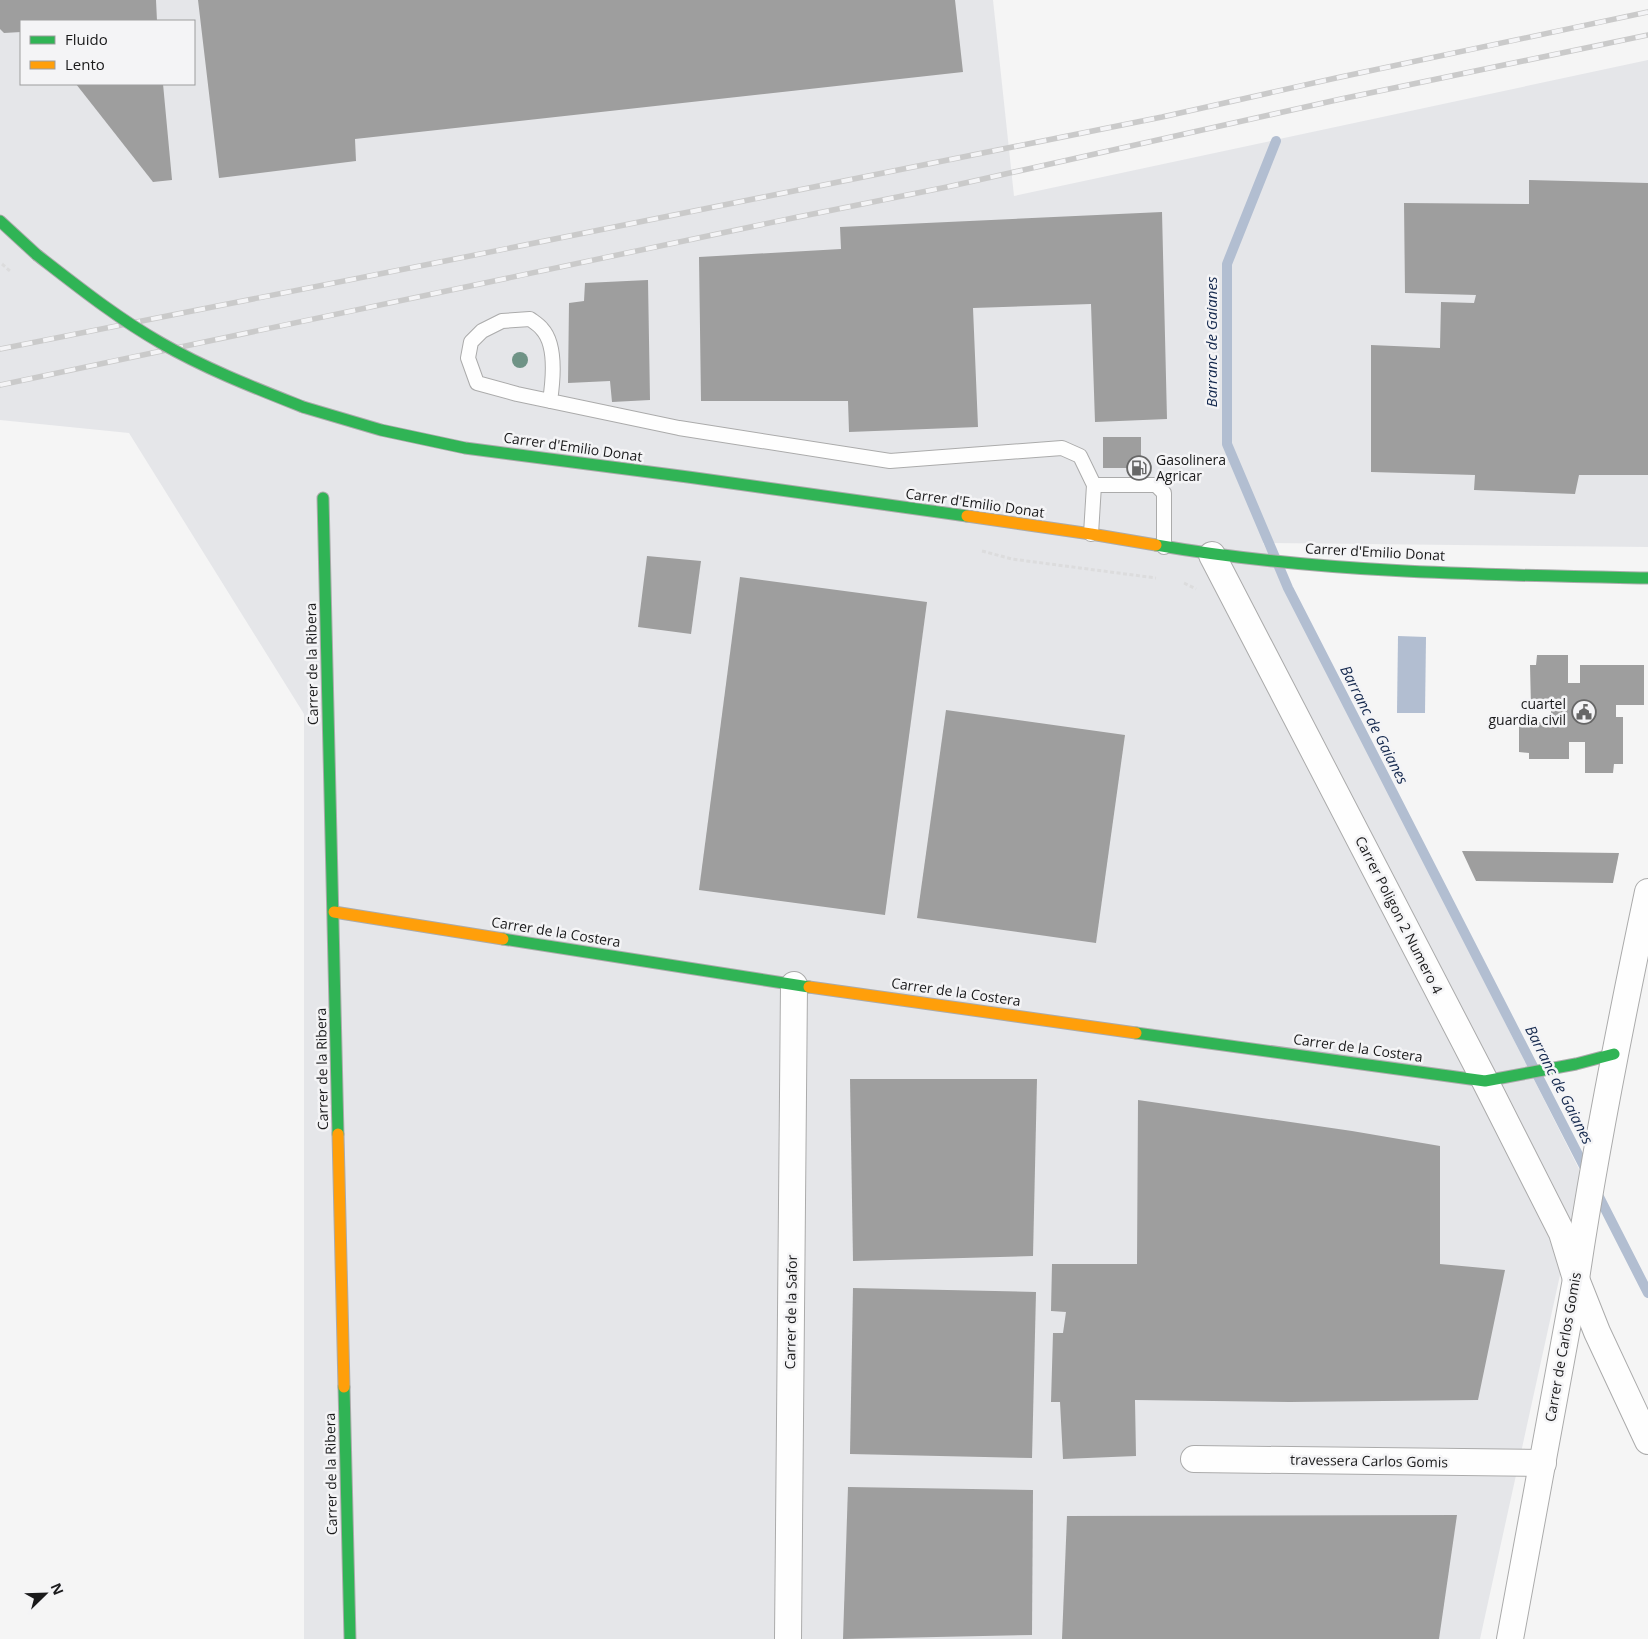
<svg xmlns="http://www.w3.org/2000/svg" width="1648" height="1639" font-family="'Open Sans',sans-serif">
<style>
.built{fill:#e5e6e9;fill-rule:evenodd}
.water{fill:#b2bed1}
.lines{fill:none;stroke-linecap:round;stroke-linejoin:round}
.stream{stroke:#b2bed1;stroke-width:10}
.building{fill:#9e9e9e}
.lane-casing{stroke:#ababab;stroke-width:16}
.street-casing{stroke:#ababab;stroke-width:28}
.fast-casing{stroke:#ababab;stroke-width:13}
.slow-casing{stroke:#ababab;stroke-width:13}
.path{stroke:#dcdcdd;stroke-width:3;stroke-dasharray:4 2.5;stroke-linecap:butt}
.lane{stroke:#fefefe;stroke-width:14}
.street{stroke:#fefefe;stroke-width:26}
.fast{stroke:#30b455;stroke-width:11}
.slow{stroke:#ff9f0a;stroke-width:11}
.rail-casing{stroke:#cacaca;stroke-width:5.5}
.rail{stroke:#f4f4f6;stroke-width:4;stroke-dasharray:11;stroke-linecap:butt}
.fast-bridge-casing{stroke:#ababab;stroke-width:13;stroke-linecap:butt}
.path-bridge{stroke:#dcdcdd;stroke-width:3;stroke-dasharray:4 2.5;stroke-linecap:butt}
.fast-bridge{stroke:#30b455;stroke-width:11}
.tree{fill:#6f9386}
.labels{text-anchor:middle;stroke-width:5;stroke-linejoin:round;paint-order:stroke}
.street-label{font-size:14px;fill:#1a1a1b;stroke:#f4f4f6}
.poi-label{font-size:14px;fill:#1a1a1b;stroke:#f4f4f6;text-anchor:start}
.water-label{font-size:15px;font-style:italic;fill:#15294e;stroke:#f4f4f6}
</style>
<rect width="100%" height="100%" fill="#f5f5f5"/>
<path class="built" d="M0,0H993L1014,196L1648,60V547L1263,543L1582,1175L1480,1639H304V714L129,433L0,420ZM21,21H194V84H21Z"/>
<polygon class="water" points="1398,636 1426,637 1425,713 1397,713"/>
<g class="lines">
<g class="stream">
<polyline points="1276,141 1227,264 1227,444 1288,588 1588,1174"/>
<polyline points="1595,1189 1648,1293"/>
</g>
</g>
<g class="building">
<polygon points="0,0 156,0 157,21 21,21 21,32 4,33 0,29"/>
<polygon points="198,0 955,0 963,72 355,139 356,161 219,178"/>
<polygon points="76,84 163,84 172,180 153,182"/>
<polygon points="1529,180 1648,183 1648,475 1579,475 1575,494 1474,490 1475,475 1371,472 1371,345 1440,348 1441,302 1474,303 1476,295 1405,293 1404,203 1529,204"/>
<polygon points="1162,212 1167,419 1095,422 1091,304 973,308 978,427 849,432 848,401 701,401 699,257 841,249 840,227"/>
<polygon points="648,280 650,400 612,402 610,381 568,383 569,303 584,301 585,283"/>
<rect x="1103" y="437" width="38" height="31"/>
<polygon points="647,556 701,561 691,634 638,627"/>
<polygon points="740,577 927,602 885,915 699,890"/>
<polygon points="1537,655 1568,655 1568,683 1580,683 1580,665 1644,665 1644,705 1616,705 1616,717 1623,717 1623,764 1614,764 1613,773 1585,773 1585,742 1569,742 1569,759 1529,759 1529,753 1519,752 1519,722 1551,722 1551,707 1531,707 1530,665 1536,665"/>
<polygon points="946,710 1125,735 1096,943 917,918"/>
<polygon points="1462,851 1619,853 1613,883 1476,881"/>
<polygon points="850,1079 1037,1079 1033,1256 853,1261"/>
<polygon points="1138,1100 1352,1131 1440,1146 1440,1264 1505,1270 1478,1400 1290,1402 1135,1400 1136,1456 1063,1459 1060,1402 1051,1402 1053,1333 1063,1333 1066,1312 1051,1311 1052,1264 1137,1264"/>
<polygon points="853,1288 1036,1292 1032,1458 850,1454"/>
<polygon points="848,1487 1033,1490 1032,1635 843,1639"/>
<polygon points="1457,1515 1439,1639 1062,1639 1067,1516"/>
</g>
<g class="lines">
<g class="lane-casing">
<g id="lane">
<path d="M550,401C553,381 557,345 542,329C539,325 534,322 530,319L502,321L482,331L471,342L468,358L477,383L517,394L679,428L890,461L1062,448L1080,456L1094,485L1091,534"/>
<polyline points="1094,485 1156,485 1164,493 1164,547"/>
</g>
</g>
<g class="street-casing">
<g id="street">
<polyline points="1212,555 1485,1081 1562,1233 1576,1279 1597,1332 1648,1441"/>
<polyline points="1194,1459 1543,1463"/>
<polyline points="788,1639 794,985"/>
<path d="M1510,1639L1576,1279C1595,1149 1621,1020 1648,892"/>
</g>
</g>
<g class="fast-casing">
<g id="fast">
<polyline points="0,221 37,255"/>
<polyline points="303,407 381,430 465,448 688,477 967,516"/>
<polyline points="323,498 338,1134"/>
<path d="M1156,545C1318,573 1484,575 1648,578"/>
<polyline points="503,939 809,987"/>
<polyline points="1136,1033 1485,1081 1576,1064 1614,1054"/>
<polyline points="344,1387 350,1639"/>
</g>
</g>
<g class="slow-casing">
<g id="slow">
<polyline points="967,516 1091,534 1156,545"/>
<polyline points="334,912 503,939"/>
<polyline points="809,987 1136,1033"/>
<polyline points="338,1134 344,1387"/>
</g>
</g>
<g class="path">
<polyline points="982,551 1012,559 1156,578"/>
<polyline points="1184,583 1196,589"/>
</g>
<use href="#lane" class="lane"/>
<use href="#street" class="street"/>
<use href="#fast" class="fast"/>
<use href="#slow" class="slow"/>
<g class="rail-casing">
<g id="rail">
<polyline points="0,349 435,263 1162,117 1336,78 1648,12"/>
<polyline points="0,385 793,218 947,187 1341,99 1648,35"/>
</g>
</g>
<use href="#rail" class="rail"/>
<g class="fast-bridge-casing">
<path id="fast-bridge" d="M37,255C77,286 117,318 161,343C206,369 255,388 303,407"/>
</g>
<polyline class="path-bridge" points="2,264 10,271"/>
<use href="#fast-bridge" class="fast-bridge"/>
</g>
<circle class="tree" cx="520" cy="360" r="8"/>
<defs>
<g id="fuel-ring" transform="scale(1.25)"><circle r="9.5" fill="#f4f4f6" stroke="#676767" stroke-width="1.5"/><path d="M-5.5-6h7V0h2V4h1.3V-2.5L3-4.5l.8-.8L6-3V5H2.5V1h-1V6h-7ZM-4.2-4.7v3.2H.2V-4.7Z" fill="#676767"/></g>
<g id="civic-ring" transform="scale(1.25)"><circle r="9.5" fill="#f4f4f6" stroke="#676767" stroke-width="1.5"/><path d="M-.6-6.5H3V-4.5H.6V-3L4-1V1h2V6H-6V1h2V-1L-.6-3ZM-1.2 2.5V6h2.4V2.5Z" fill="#676767"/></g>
</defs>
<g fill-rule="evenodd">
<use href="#fuel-ring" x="1139" y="468"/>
<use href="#civic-ring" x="1584" y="712"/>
</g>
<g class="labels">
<g class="street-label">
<text transform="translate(573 447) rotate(8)" y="5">Carrer d'Emilio Donat</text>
<text transform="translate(975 503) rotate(8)" y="5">Carrer d'Emilio Donat</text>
<text transform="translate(1375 552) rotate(3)" y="5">Carrer d'Emilio Donat</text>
<text transform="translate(312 664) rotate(-91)" y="5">Carrer de la Ribera</text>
<text transform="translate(1399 915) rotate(63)" y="5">Carrer Poligon 2 Numero 4</text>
<text transform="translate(556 932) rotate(9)" y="5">Carrer de la Costera</text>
<text transform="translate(956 992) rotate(8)" y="5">Carrer de la Costera</text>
<text transform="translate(1358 1048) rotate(8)" y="5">Carrer de la Costera</text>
<text transform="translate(322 1069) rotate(-91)" y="5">Carrer de la Ribera</text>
<text transform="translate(791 1312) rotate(-89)" y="5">Carrer de la Safor</text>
<text transform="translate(1563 1347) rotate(-80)" y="5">Carrer de Carlos Gomis</text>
<text transform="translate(1369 1461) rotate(1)" y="5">travessera Carlos Gomis</text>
<text transform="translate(331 1474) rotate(-91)" y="5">Carrer de la Ribera</text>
</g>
<g class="poi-label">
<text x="1156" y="465">Gasolinera<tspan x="1156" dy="16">Agricar</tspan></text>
<text x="1566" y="709" text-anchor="end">cuartel<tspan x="1566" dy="16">guardia civil</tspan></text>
</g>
<g class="water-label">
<text transform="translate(1212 342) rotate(-90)" y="5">Barranc de Gaianes</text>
<text transform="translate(1374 725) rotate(63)" y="5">Barranc de Gaianes</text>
<text transform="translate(1559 1085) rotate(63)" y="5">Barranc de Gaianes</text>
</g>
</g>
<rect x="20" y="20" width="175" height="65" fill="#f4f4f6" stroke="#9d9d9e"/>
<rect x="30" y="36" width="25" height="8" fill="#30b455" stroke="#9d9d9e"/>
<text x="65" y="45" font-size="15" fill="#1a1a1b">Fluido</text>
<rect x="30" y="61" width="25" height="8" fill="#ff9f0a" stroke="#9d9d9e"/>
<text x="65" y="70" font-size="15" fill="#1a1a1b">Lento</text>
<g transform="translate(45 1594) rotate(67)" stroke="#f4f4f6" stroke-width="4" paint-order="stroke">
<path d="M0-4L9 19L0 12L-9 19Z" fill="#1a1a1b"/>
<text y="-8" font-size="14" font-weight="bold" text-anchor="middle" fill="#1a1a1b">N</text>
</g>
</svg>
